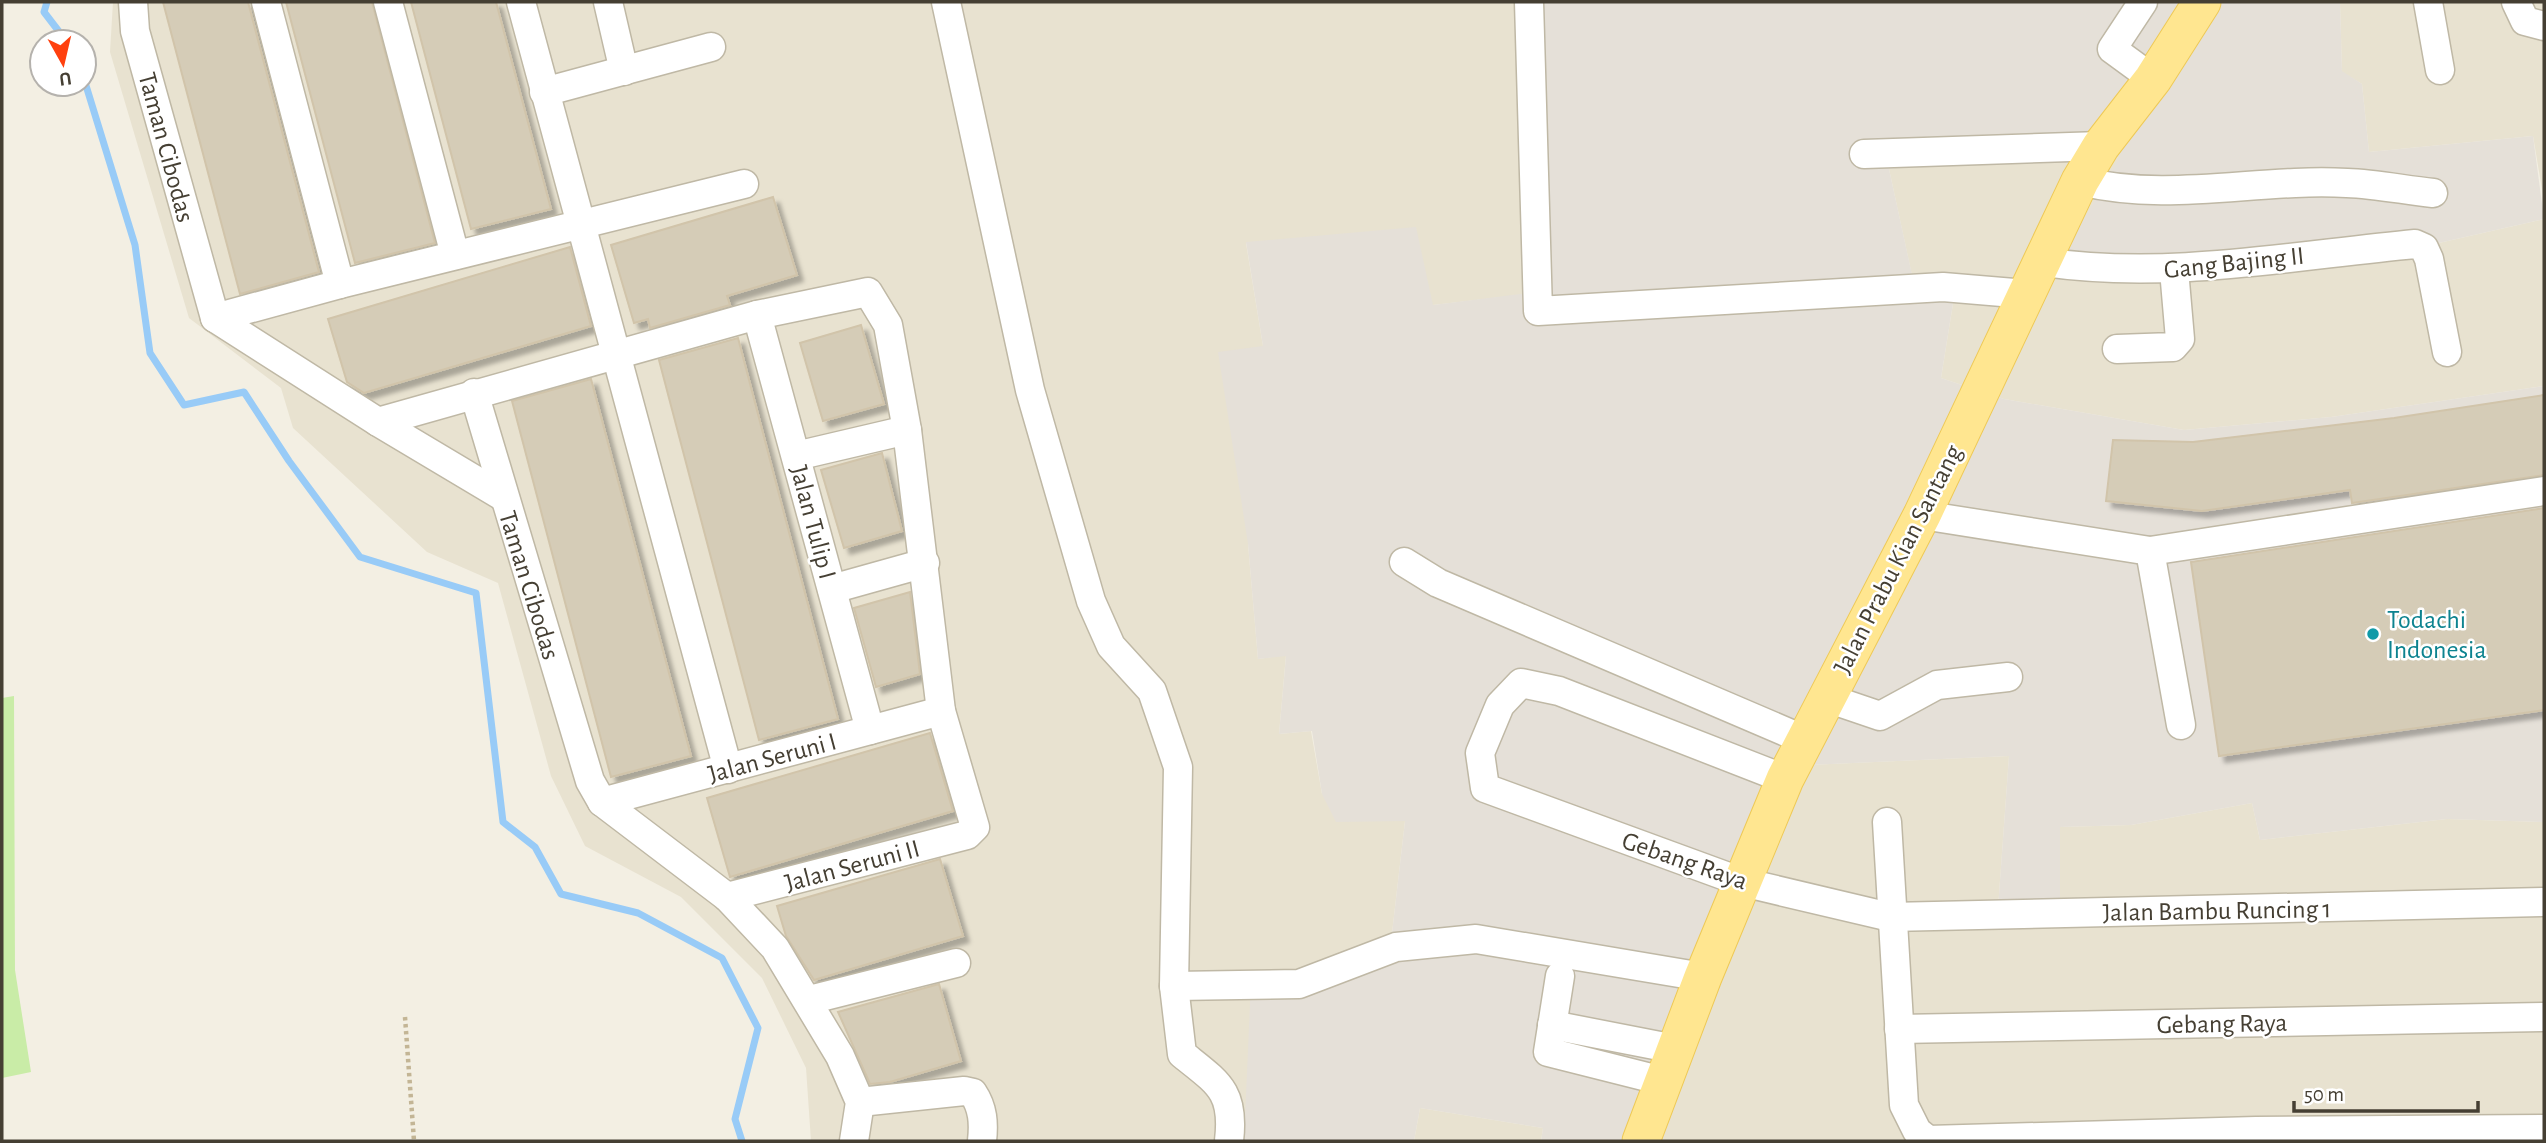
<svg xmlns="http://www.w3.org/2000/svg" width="2546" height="1143" font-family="'Alegreya Sans',sans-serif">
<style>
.residential{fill:#e8e2d0}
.industrial{fill:#e5e0d8}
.green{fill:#c9eca7}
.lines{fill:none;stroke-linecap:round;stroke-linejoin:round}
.stream{stroke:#98cbf7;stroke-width:7}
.building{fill:#d5ccb7;stroke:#d1c4aa;stroke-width:2;filter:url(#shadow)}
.minor-casing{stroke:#bfb8a5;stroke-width:31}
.major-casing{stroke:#eec956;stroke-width:39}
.path{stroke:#c3b595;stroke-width:4.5;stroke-dasharray:3.5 3.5;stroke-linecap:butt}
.minor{stroke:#fff;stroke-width:28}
.major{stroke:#ffe690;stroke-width:37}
.culture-dot{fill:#0f9aa8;stroke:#fff;stroke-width:2.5}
.labels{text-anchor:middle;stroke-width:5;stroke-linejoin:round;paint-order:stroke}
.street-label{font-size:26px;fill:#453f33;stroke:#fff}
.culture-label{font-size:26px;fill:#0d838f;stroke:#fff;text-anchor:start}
</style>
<defs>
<filter id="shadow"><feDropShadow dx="6" dy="6" stdDeviation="2" flood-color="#0004"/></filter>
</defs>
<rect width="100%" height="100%" fill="#f3efe3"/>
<g class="residential">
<polygon points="113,2 1523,2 1528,294 1433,305 1246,243 1263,346 1248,544 1258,659 1286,655 1279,734 1311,731 1322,794 1405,821 1392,933 1327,975 1245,1132 1244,1141 811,1141 806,1068 762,978 681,897 585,846 551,776 498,583 427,552 293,428 281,388 189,318 110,52"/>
<polygon points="2340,2 2544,2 2544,201 2533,136 2369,152 2362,84 2342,72"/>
<polygon points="2002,151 2120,156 2408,250 2544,219 2544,386 2331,417 2184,430 2004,399 1941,378 1955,291 1916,294 1889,169"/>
<polygon points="2009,756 1997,922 2059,920 2060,827 2131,825 2252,803 2260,840 2447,819 2544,822 2544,1141 1657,1141 1808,765"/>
<polygon points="1420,1108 1543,1128 1541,1141 1414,1141"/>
</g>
<polygon class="industrial" points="1523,2 2340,2 2342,71 2362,84 2369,152 2533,136 2544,219 2408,250 2163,269 2064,254 2120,156 2002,151 1889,169 1916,293 1955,291 1941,378 2004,399 2184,430 2331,417 2544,386 2544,822 2447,819 2260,840 2252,803 2131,825 2060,827 2060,920 1997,922 2009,756 1809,765 1657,1141 1541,1141 1543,1128 1420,1108 1414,1141 1244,1141 1251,981 1327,975 1392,933 1405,821 1336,822 1322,794 1312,731 1279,734 1286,656 1258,659 1248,544 1218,352 1263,346 1246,242 1416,227 1433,305 1528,293"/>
<polygon class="green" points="14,696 15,970 31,1072 2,1078 2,698"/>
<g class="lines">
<g class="stream">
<polyline points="47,2 44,12 67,42"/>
<polyline points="84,79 135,245 150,353 184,405 244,392 289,461 360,557 476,593 503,822 535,847 561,894 638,913 722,958 758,1028 735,1119 742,1141"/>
</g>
</g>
<g class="building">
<polygon points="163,2 248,2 319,272 240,294"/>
<polygon points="286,2 372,2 435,243 355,263"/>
<polygon points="411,2 496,2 551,209 471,229"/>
<polygon points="773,197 797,275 727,296 730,305 650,328 648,319 634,323 611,245"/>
<polygon points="570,247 591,326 364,393 347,382 328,319"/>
<polygon points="861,325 884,404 823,421 800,343"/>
<polygon points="738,338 838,719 759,740 659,360"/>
<polygon points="591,379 691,756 611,777 512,401"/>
<polygon points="2544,395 2544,475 2352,503 2350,490 2202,511 2106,501 2113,440 2193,442 2394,418"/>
<polygon points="882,453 902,531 844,548 821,470"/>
<polygon points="2544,508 2544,710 2219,756 2191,562"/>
<polygon points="910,592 920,674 876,687 854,608"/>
<polygon points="930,733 953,811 730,877 707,798"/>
<polygon points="940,859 963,936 814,980 786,936 777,906"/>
<polygon points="939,984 961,1061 890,1082 870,1084 838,1012"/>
</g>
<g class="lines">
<g class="minor-casing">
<g id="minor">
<polyline points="133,2 135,31 215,318 378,422 502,496"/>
<polyline points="266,2 340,284"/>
<polyline points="388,2 455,255"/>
<polyline points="521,2 728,769"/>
<polyline points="608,2 624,71"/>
<path d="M946,2L1030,390L1091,601L1111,646L1152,691L1178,767L1174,986L1182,1054C1218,1083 1235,1091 1229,1141"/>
<polyline points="1529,2 1538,311 1943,287 2026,294"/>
<polyline points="2143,2 2112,49 2153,79"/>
<polyline points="2428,2 2440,70"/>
<polyline points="2516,2 2525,21 2544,26"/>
<polyline points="544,92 711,47"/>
<polyline points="1864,154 2101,146"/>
<path d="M2080,181C2169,203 2258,178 2347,183C2376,184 2404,190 2433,193"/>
<path d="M2043,262C2168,280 2289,256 2415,244L2424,248L2429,259L2447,352"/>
<polyline points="757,315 870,730"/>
<polyline points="215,318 340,284 744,184"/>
<polyline points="2117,349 2173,347 2180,339 2174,270"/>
<polyline points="474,393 590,781 602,802 727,897 775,948 840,1056 860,1102 854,1141"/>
<polyline points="378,422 757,315 868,292 888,325 907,430 941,711 975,827 967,835 727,897"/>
<polyline points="796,456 907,430"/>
<polyline points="1922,515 2150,551 2544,491"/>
<polyline points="2150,551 2181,725"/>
<polyline points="1404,562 1438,583 1805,740"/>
<polyline points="832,589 925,563"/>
<polyline points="1827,698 1880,716 1937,685 2008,677"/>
<polyline points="1785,779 1559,691 1521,683 1500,705 1480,753 1485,788 1742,882 1890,917 2544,902"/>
<polyline points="602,802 941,711"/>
<polyline points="1887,822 1904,1105 1917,1131 1928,1140 2256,1131 2544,1129"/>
<polyline points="1560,976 1548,1052 1663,1081"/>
<polyline points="1174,986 1299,984 1396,947 1476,939 1703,977"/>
<polyline points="809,1000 956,963"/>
<polyline points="1552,1025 1675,1049"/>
<polyline points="1899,1029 2544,1017"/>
<path d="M860,1102L964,1091L973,1093C983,1108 984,1123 982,1141"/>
</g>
</g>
<g class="major-casing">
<polyline id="major" points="1641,1141 1703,977 1785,779 1922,515 2080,181 2101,146 2153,79 2202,2"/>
</g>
<polyline class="path" points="405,1017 414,1141"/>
<use href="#minor" class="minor"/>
<use href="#major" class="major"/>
</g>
<circle class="culture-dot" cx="2373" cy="634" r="7"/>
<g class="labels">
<g class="street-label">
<text transform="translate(167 147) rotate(75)" y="9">Taman Cibodas</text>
<text transform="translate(2234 262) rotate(-6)" y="9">Gang Bajing II</text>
<text transform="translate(814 522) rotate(75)" y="9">Jalan Tulip I</text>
<text transform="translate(1897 559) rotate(-63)" y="9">Jalan Prabu Kian Santang</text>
<text transform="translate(530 585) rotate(73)" y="9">Taman Cibodas</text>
<text transform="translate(772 757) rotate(-15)" y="9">Jalan Seruni I</text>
<text transform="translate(1685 860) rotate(19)" y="9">Gebang Raya</text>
<text transform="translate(852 865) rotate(-15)" y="9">Jalan Seruni II</text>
<text transform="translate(2217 910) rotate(-1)" y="9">Jalan Bambu Runcing 1</text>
<text transform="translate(2222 1023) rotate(-1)" y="9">Gebang Raya</text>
</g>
<g class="culture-label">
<text x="2387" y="628">Todachi<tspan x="2387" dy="30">Indonesia</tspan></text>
</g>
</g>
<rect width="2546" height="1143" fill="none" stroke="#453f33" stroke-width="7"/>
<g transform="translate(63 63) rotate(172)"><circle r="33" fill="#ffffff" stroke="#b5b2ad" stroke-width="2"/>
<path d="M0-5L12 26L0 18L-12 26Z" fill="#ff400e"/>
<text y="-10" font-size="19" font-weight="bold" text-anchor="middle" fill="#453f33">U</text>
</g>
<path d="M2294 1101v10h184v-10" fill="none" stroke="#453f33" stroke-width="3.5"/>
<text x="2304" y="1101" font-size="21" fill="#453f33" stroke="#ffffff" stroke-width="5" paint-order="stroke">50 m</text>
</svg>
